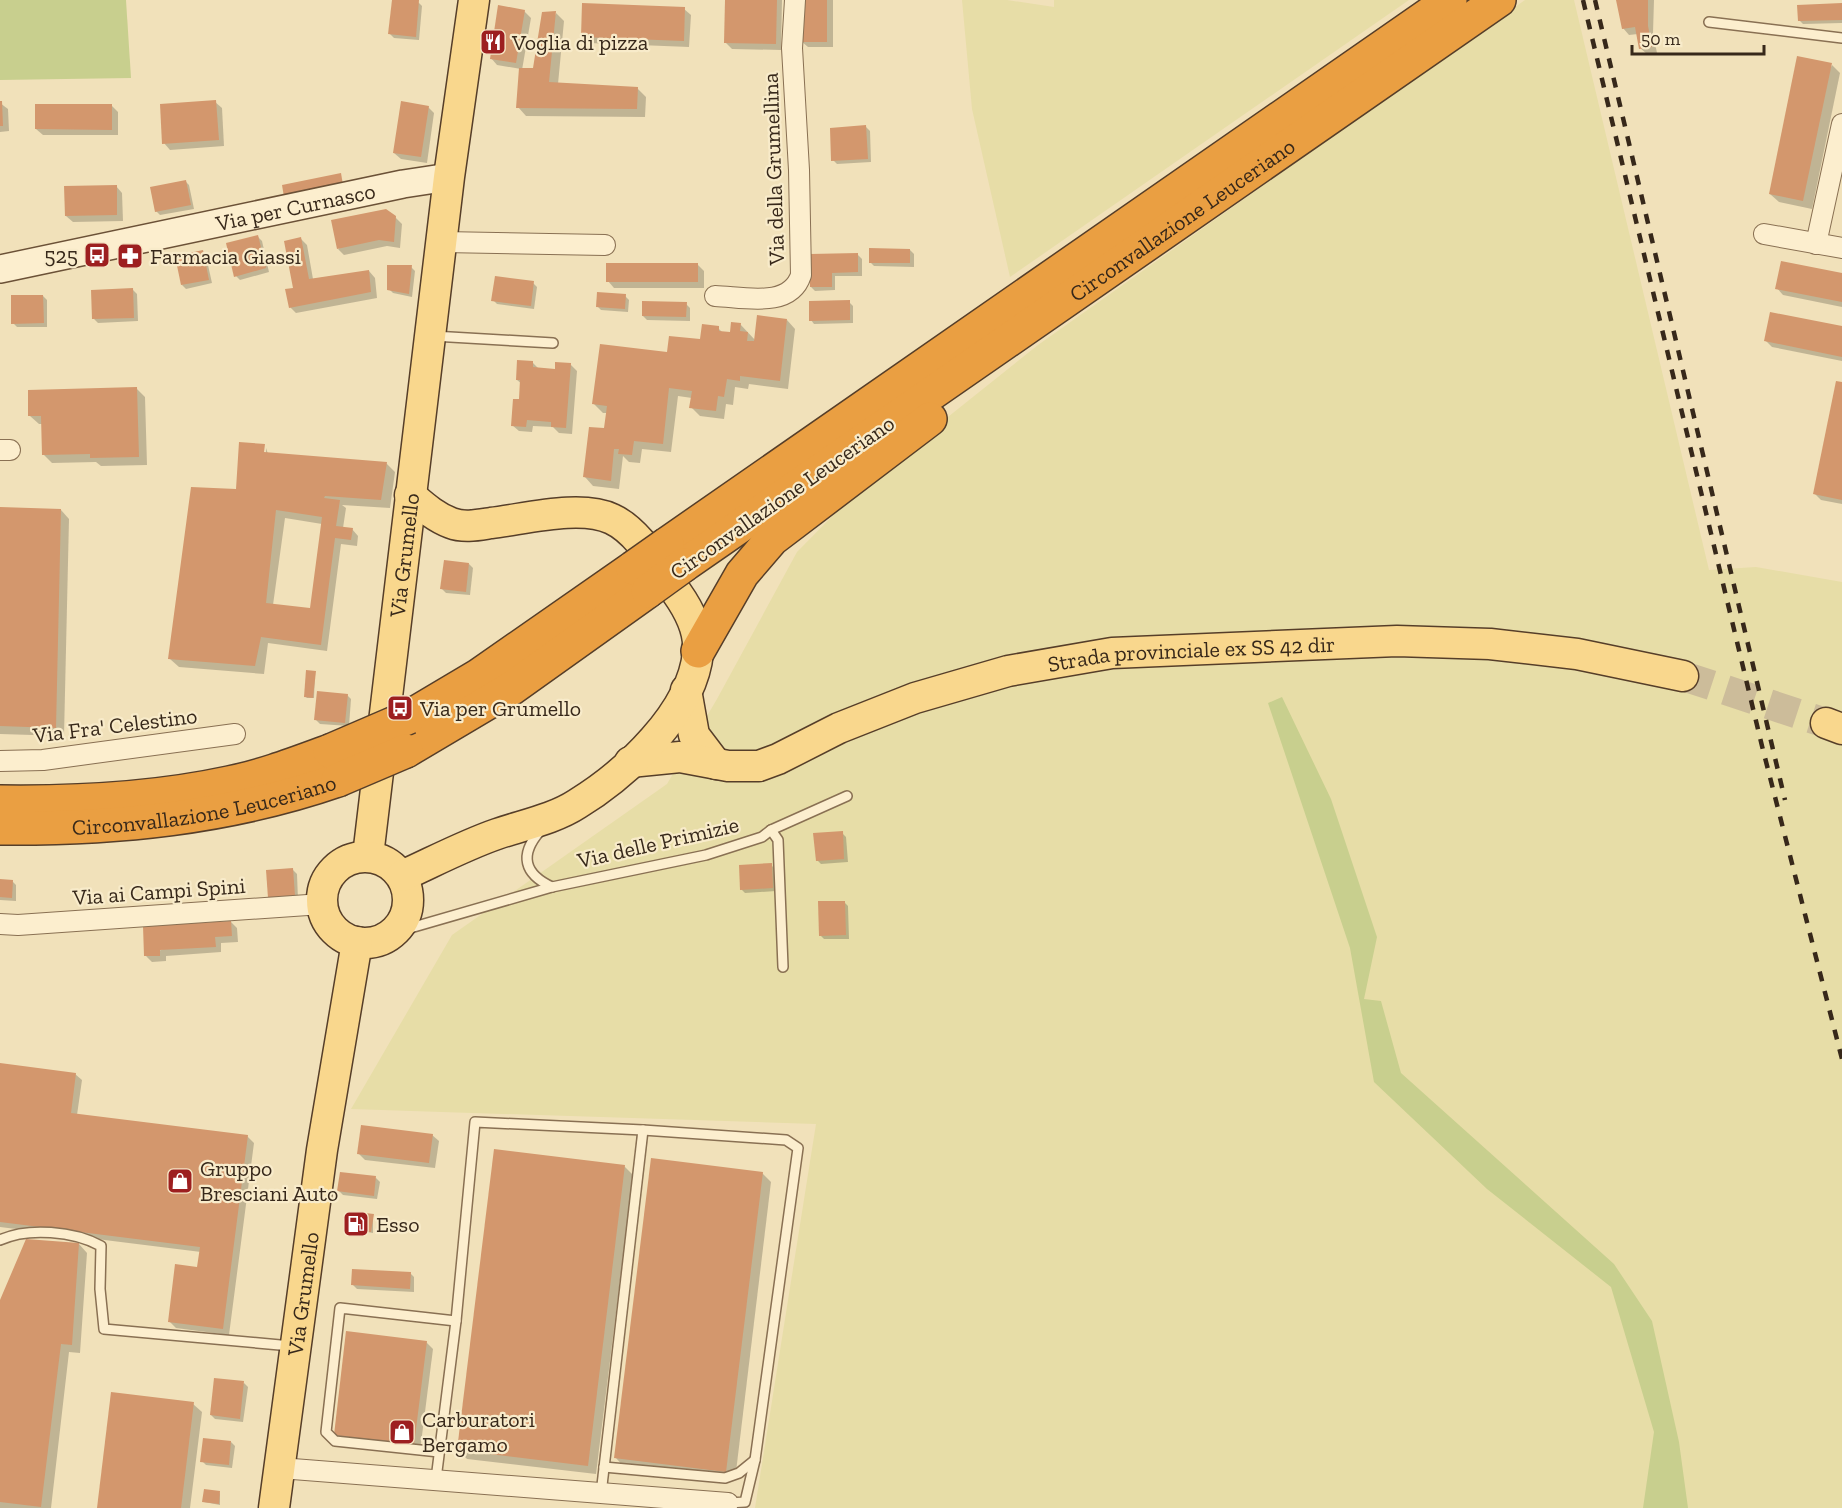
<svg xmlns="http://www.w3.org/2000/svg" width="1842" height="1508" font-family="'Zilla Slab',serif">
<style>
.farmland{fill:#e7dda7}
.green{fill:#c8cf8e}
.shadow{fill:#0003;fill-rule:evenodd}
.building{fill:#d3976d;fill-rule:evenodd}
.lines{fill:none;stroke-linecap:round;stroke-linejoin:round}
.primary-tunnel{stroke:#ccbc9a;stroke-width:30;stroke-dasharray:30 15;stroke-linecap:butt}
.lane-casing{stroke:#897053;stroke-width:12}
.street-casing{stroke:#897053;stroke-width:22}
.secondary-casing{stroke:#6b5137;stroke-width:30}
.primary-casing{stroke:#563e29;stroke-width:33}
.highway-casing{stroke:#563e29;stroke-width:36}
.lane{stroke:#fceece;stroke-width:9}
.street{stroke:#fceece;stroke-width:20}
.secondary{stroke:#fceece;stroke-width:27}
.primary{stroke:#f9d78d;stroke-width:30}
.highway{stroke:#ea9f42;stroke-width:33}
.rail{stroke:#37281a;stroke-width:4.5;stroke-dasharray:10 10;stroke-linecap:butt}
.highway-bridge-casing{stroke:#563e29;stroke-width:36;stroke-linecap:butt}
.highway-bridge{stroke:#ea9f42;stroke-width:33}
.labels{text-anchor:middle;stroke-width:4.5;stroke-linejoin:round;paint-order:stroke}
.poi-label{font-size:22px;fill:#37281a;stroke:#f8ebca;text-anchor:start}
.street-label{font-size:22px;fill:#37281a;stroke:#f8ebca}
</style>
<rect width="100%" height="100%" fill="#f1e1ba"/>
<g class="farmland">
<polygon points="962,0 1007,0 1054,7 1054,0 1409,0 1010,277 972,109"/>
<polygon points="1525,0 1574,0 1709,570 1756,567 1842,582 1842,1508 755,1508 816,1124 351,1109 452,935 667,784 717,699 797,552 864,484 1038,345"/>
</g>
<g class="green">
<polygon points="0,0 126,0 131,78 0,80"/>
<polygon points="1282,697 1331,799 1377,937 1364,999 1381,1001 1401,1073 1614,1264 1652,1321 1679,1442 1688,1508 1643,1508 1654,1432 1611,1287 1487,1189 1374,1082 1350,948 1268,703"/>
</g>
<g class="shadow">
<polygon points="393,0 418,2 422,6 419,40 394,38 390,34"/>
<polygon points="727,0 782,0 781,50 732,49 726,43"/>
<polygon points="801,0 833,0 833,47 808,47 801,41"/>
<polygon points="1618,0 1654,0 1653,33 1657,53 1647,54 1640,48 1638,34 1629,35 1623,28"/>
<polygon points="1842,5 1842,23 1803,24 1799,20"/>
<polygon points="684,9 691,15 689,47 589,43 582,37"/>
<polygon points="524,11 531,18 522,70 535,70 556,13 564,21 558,84 637,88 646,97 645,117 526,116 518,107 521,69 497,65 491,58"/>
<polygon points="1832,65 1840,73 1812,209 1779,202 1770,194"/>
<polygon points="215,102 222,108 224,146 170,150 164,143"/>
<polygon points="0,103 8,109 9,131 0,132"/>
<polygon points="112,106 118,112 118,135 43,135 36,129"/>
<polygon points="428,107 434,113 427,163 401,159 394,153"/>
<polygon points="866,127 870,131 871,162 837,164 833,160"/>
<polygon points="185,181 189,185 194,209 160,215 156,211"/>
<polygon points="116,186 122,193 123,221 73,222 66,216"/>
<polygon points="395,217 402,224 400,248 387,246 344,255 338,249"/>
<polygon points="258,237 262,241 269,272 240,280 236,276"/>
<polygon points="301,239 307,245 313,279 369,271 375,278 377,298 296,313 290,307"/>
<polygon points="910,250 914,254 914,267 874,266 870,262"/>
<polygon points="202,252 206,256 212,283 186,289 182,285"/>
<polygon points="858,255 862,259 862,276 835,276 835,290 815,291 811,287"/>
<polygon points="697,264 704,271 704,288 614,288 608,281"/>
<polygon points="411,267 415,271 412,297 393,293 389,289"/>
<polygon points="1842,275 1842,307 1783,295 1777,288"/>
<polygon points="533,283 537,287 534,309 497,304 493,300"/>
<polygon points="133,290 137,294 138,321 98,323 94,319"/>
<polygon points="43,296 47,300 47,327 17,327 13,323"/>
<polygon points="625,296 629,300 628,312 601,310 597,306"/>
<polygon points="849,302 853,306 853,323 814,324 811,320"/>
<polygon points="686,304 690,308 690,321 647,320 643,316"/>
<polygon points="787,320 795,329 788,389 749,384 748,389 735,387 733,405 726,404 724,419 700,416 691,407 692,398 678,396 671,452 642,449 640,463 629,462 623,456 619,489 593,486 585,477 606,430 608,413 603,413 594,404 668,353 701,341 718,328 723,333 732,333 740,324 756,341"/>
<polygon points="1842,328 1842,361 1772,347 1766,341"/>
<polygon points="533,363 539,369 556,370 570,364 577,371 572,434 559,433 553,427 533,426 532,432 519,431 512,425 520,401 522,384 517,380"/>
<polygon points="1842,384 1842,504 1821,500 1815,494"/>
<polygon points="136,388 145,397 147,465 101,466 96,462 52,463 44,455 43,424 39,424 30,416"/>
<path d="M241,444L264,446L262,453H266V448L268,454L386,463L395,472L390,508L342,505L346,508L343,528L352,529L358,536L357,546L341,544L327,651L268,643L264,674L179,667L170,659L193,489L240,491L237,489ZM285,518L322,524L311,610L273,605Z"/>
<polygon points="0,509 61,510 69,519 64,736 0,734"/>
<polygon points="469,564 473,568 470,595 446,593 442,589"/>
<polygon points="315,672 314,698 307,698 305,696"/>
<polygon points="347,695 351,699 349,726 320,724 316,720"/>
<polygon points="842,833 846,837 848,862 821,864 817,860"/>
<polygon points="771,865 775,869 776,891 745,893 741,889"/>
<polygon points="293,870 297,874 298,900 273,901"/>
<polygon points="0,881 12,881 16,885 16,901 0,900"/>
<polygon points="844,902 848,906 849,939 824,939 820,935"/>
<polygon points="231,922 237,928 238,942 221,943 221,952 166,956 166,961 152,962 146,956"/>
<polygon points="0,1065 75,1074 82,1080 77,1115 247,1136 254,1143 229,1335 176,1328 169,1321 199,1269 201,1252 0,1227"/>
<polygon points="432,1135 439,1141 435,1168 365,1160 359,1154"/>
<polygon points="624,1166 633,1175 596,1474 467,1459 458,1450"/>
<polygon points="762,1173 771,1182 735,1480 624,1467 616,1458"/>
<polygon points="376,1178 380,1182 377,1199 343,1195 339,1191"/>
<polygon points="373,1216 373,1233 355,1230"/>
<polygon points="79,1244 87,1253 80,1353 69,1352 51,1508 0,1508 0,1304"/>
<polygon points="410,1273 414,1277 414,1292 357,1289 353,1285"/>
<polygon points="426,1342 433,1349 420,1451 342,1441 335,1435"/>
<polygon points="244,1383 248,1387 243,1422 215,1419 211,1415"/>
<polygon points="193,1404 202,1412 190,1508 98,1508"/>
<polygon points="231,1442 235,1446 232,1468 206,1465 202,1461"/>
<polygon points="220,1493 220,1505 204,1502"/>
</g>
<g class="building">
<polygon points="392,0 419,0 416,37 388,34"/>
<polygon points="725,0 777,0 776,44 724,43"/>
<rect x="800" y="0" width="27" height="42"/>
<polygon points="1616,0 1648,0 1648,26 1652,47 1639,49 1635,27 1622,29"/>
<polygon points="582,3 685,7 684,41 581,37"/>
<polygon points="1842,3 1842,20 1798,21 1797,5"/>
<polygon points="498,5 525,10 516,63 490,59"/>
<polygon points="556,11 549,82 638,87 637,109 516,108 519,68 533,68 542,12"/>
<polygon points="1797,56 1832,63 1803,201 1769,194"/>
<polygon points="216,100 219,140 162,144 160,104"/>
<polygon points="0,101 2,101 3,126 0,126"/>
<polygon points="401,101 429,106 421,157 393,153"/>
<polygon points="35,104 112,104 112,130 35,129"/>
<polygon points="866,125 868,159 831,161 830,128"/>
<polygon points="341,173 343,185 284,197 282,185"/>
<polygon points="186,180 191,205 155,212 150,187"/>
<polygon points="117,185 117,215 65,216 64,186"/>
<polygon points="386,209 396,216 394,242 379,240 337,249 331,220"/>
<polygon points="258,235 266,268 234,277 226,243"/>
<polygon points="301,237 309,279 369,270 371,292 289,308 285,289 293,288 284,241"/>
<polygon points="869,248 910,249 910,263 869,263"/>
<polygon points="203,250 209,280 181,285 175,256"/>
<polygon points="858,253 858,272 832,273 832,287 810,287 810,254"/>
<polygon points="1781,261 1842,273 1842,302 1775,289"/>
<rect x="606" y="263" width="92" height="19"/>
<polygon points="387,265 412,265 409,294 387,290"/>
<polygon points="495,276 534,281 531,306 491,301"/>
<polygon points="133,288 134,318 92,319 91,290"/>
<polygon points="597,292 626,294 625,309 596,307"/>
<polygon points="11,295 43,295 44,323 11,324"/>
<polygon points="850,300 850,320 809,321 809,301"/>
<polygon points="642,301 687,302 686,317 642,316"/>
<polygon points="1770,312 1842,326 1842,357 1764,341"/>
<polygon points="757,315 787,319 780,381 740,376 740,381 727,379 724,397 718,396 716,411 689,408 692,391 669,388 663,444 634,441 632,455 618,454 619,449 614,449 611,481 583,477 589,427 604,428 607,406 592,404 600,344 667,352 669,336 700,339 702,324 719,326 719,331 730,332 731,322 741,323 740,331 748,332 747,341 754,341"/>
<polygon points="517,360 533,361 533,367 555,369 555,362 571,363 566,428 551,427 551,422 527,420 526,427 511,426 513,399 519,399 520,380 516,380"/>
<polygon points="1836,381 1842,382 1842,500 1813,494"/>
<polygon points="137,387 139,457 90,458 90,454 42,455 41,416 28,416 28,390"/>
<path d="M239,442L265,444L264,452L387,462L381,500L325,496L324,498L340,500L336,526L353,528L351,540L335,538L321,645L261,637L255,666L168,659L191,487L236,489ZM276,510L322,517L310,608L266,603Z"/>
<polygon points="0,507 61,509 56,728 0,726"/>
<polygon points="444,560 469,563 466,592 440,589"/>
<polygon points="306,670 316,671 313,698 304,697"/>
<polygon points="317,691 348,694 345,723 314,720"/>
<polygon points="843,831 844,859 816,861 813,833"/>
<polygon points="772,863 773,888 740,890 739,865"/>
<polygon points="293,868 295,896 268,898 266,870"/>
<polygon points="0,879 13,880 12,898 0,897"/>
<polygon points="818,901 845,901 846,935 819,936"/>
<polygon points="231,921 232,936 215,937 216,947 160,950 160,956 144,956 143,926"/>
<polygon points="0,1063 76,1073 71,1113 248,1135 223,1329 168,1322 175,1264 197,1267 200,1247 0,1222"/>
<polygon points="361,1125 433,1134 429,1163 357,1154"/>
<polygon points="494,1149 625,1165 588,1466 457,1450"/>
<polygon points="651,1158 763,1172 726,1472 614,1458"/>
<polygon points="340,1172 376,1176 374,1196 337,1191"/>
<polygon points="356,1212 374,1214 371,1232 354,1230"/>
<polygon points="26,1239 79,1243 72,1345 61,1344 41,1507 0,1502 0,1300"/>
<polygon points="352,1269 411,1272 410,1289 351,1285"/>
<polygon points="346,1331 427,1341 414,1445 334,1435"/>
<polygon points="214,1378 244,1381 240,1419 210,1415"/>
<polygon points="111,1392 194,1402 181,1508 97,1508"/>
<polygon points="203,1438 231,1441 229,1465 200,1462"/>
<polygon points="204,1489 220,1491 219,1504 202,1502"/>
</g>
<g class="lines">
<polyline class="primary-tunnel" points="1683,676 1826,723"/>
<g class="lane-casing">
<g id="lane">
<polyline points="1709,22 1842,38"/>
<polyline points="433,336 553,343"/>
<polyline points="771,830 847,796"/>
<path d="M540,831C519,855 524,874 552,887"/>
<polyline points="393,933 552,887 706,855 762,837 771,830 778,840 783,967"/>
<path d="M0,1240C28,1227 74,1231 101,1246L100,1289L104,1329L291,1346"/>
<polyline points="439,1452 335,1441 326,1432 340,1308 456,1321"/>
<polyline points="604,1467 725,1478 739,1473 755,1460"/>
<polyline points="436,1479 456,1321 475,1122 643,1130 786,1140 798,1148 755,1460 745,1502 728,1503"/>
<polyline points="601,1494 643,1130"/>
</g>
</g>
<g class="street-casing">
<g id="street">
<polyline points="1764,234 1842,248"/>
<polyline points="443,242 605,245"/>
<polyline points="1816,244 1842,124"/>
<path d="M715,296C744,297 790,309 801,275L799,170L792,48L795,0"/>
<polyline points="0,450 10,450"/>
<polyline points="0,761 43,760 235,734"/>
<polyline points="0,924 18,925 322,904"/>
<polyline points="280,1468 728,1503"/>
</g>
</g>
<g class="secondary-casing">
<g id="secondary">
<path id="s1" d="M0,269L403,184L449,177"/>
</g>
</g>
<g class="primary-casing">
<g id="primary">
<polyline points="686,690 694,735 716,764"/>
<polyline points="1826,723 1842,729"/>
<path id="s2" d="M630,762L680,757L728,766H759L778,759L839,728L915,698L1008,671L1112,653L1397,641L1490,644L1577,654L1683,676"/>
<path id="s3" d="M368,856L449,177L474,0"/>
<circle cx="365" cy="900" r="43"/>
<path d="M402,876C433,862 465,845 497,834C523,825 554,819 577,804C626,774 693,712 698,652C700,631 689,610 677,593C659,569 640,532 612,519C581,504 525,519 491,523C478,525 464,528 451,523C435,517 423,506 410,495"/>
<path id="s4" d="M274,1508L322,1150L357,942"/>
</g>
</g>
<g class="highway-casing">
<g id="highway">
<polyline points="667,544 1450,0"/>
<path id="s5" d="M684,565L1499,0"/>
<polyline points="698,651 742,574 772,539 930,419"/>
<polyline points="409,717 478,676 633,568"/>
<polyline points="406,751 512,688 648,591"/>
<path d="M0,802C76,803 155,799 229,783C264,776 297,763 330,751"/>
<path id="s6" d="M0,828C116,829 228,818 338,780"/>
</g>
</g>
<use href="#lane" class="lane"/>
<use href="#street" class="street"/>
<use href="#secondary" class="secondary"/>
<use href="#primary" class="primary"/>
<use href="#highway" class="highway"/>
<g class="rail">
<polyline points="1583,0 1762,746 1842,1059"/>
<polyline points="1595,0 1785,800"/>
</g>
<g class="highway-bridge-casing">
<g id="highway-bridge">
<polyline points="633,568 667,544"/>
<polyline points="648,591 684,565"/>
<polyline points="330,751 409,717"/>
<polyline points="338,780 406,751"/>
</g>
</g>
<use href="#highway-bridge" class="highway-bridge"/>
</g>
<defs>
<g id="restaurant-square" transform="scale(1.35)"><rect x="-9" y="-9" width="18" height="18" rx="4" fill="#9d1f20" stroke="#f8ebca"/><path d="M-5-6h1v4h1v-4h1v4h1v-4h1v5L-1.5 .5V6h-2V.5L-5-1ZM5-6V6H3V1.5H1.5Q1.5-4 5-6Z" fill="#fff"/></g>
<g id="bus-square" transform="scale(1.35)"><rect x="-9" y="-9" width="18" height="18" rx="4" fill="#9d1f20" stroke="#f8ebca"/><path d="M-5-6H5V4H4V6H2V4H-2V6H-4V4H-5ZM-3.5-4V0h7V-4ZM-3.5 1.2v1.5H-2V1.2ZM2 1.2v1.5H3.5V1.2Z" fill="#fff"/></g>
<g id="pharmacy-square" transform="scale(1.35)"><rect x="-9" y="-9" width="18" height="18" rx="4" fill="#9d1f20" stroke="#f8ebca"/><path d="M-2-6h4v4h4v4h-4v4h-4v-4h-4v-4h4Z" fill="#fff"/></g>
<g id="shop-square" transform="scale(1.35)"><rect x="-9" y="-9" width="18" height="18" rx="4" fill="#9d1f20" stroke="#f8ebca"/><path d="M-5-2.5h2.3a2.7 3.5 0 0 1 5.4 0H5L5.5 6h-11ZM-1.5-2.5h3a1.5 2.3 0 0 0-3 0Z" fill="#fff"/></g>
<g id="fuel-square" transform="scale(1.35)"><rect x="-9" y="-9" width="18" height="18" rx="4" fill="#9d1f20" stroke="#f8ebca"/><path d="M-5.5-6h7V0h2V4h1.3V-2.5L3-4.5l.8-.8L6-3V5H2.5V1h-1V6h-7ZM-4.2-4.7v3.2H.2V-4.7Z" fill="#fff"/></g>
</defs>
<g fill-rule="evenodd">
<use href="#restaurant-square" x="493" y="42"/>
<use href="#bus-square" x="97" y="255"/>
<use href="#pharmacy-square" x="130" y="256"/>
<use href="#bus-square" x="400" y="708"/>
<use href="#shop-square" x="180" y="1181"/>
<use href="#fuel-square" x="356" y="1224"/>
<use href="#shop-square" x="402" y="1432"/>
</g>
<g class="labels">
<g class="poi-label">
<text x="512" y="50">Voglia di pizza</text>
<text x="78" y="263" text-anchor="end">525</text>
<text x="150" y="264">Farmacia Giassi</text>
<text x="420" y="716">Via per Grumello</text>
<text x="200" y="1176">Gruppo<tspan x="200" dy="25">Bresciani Auto</tspan></text>
<text x="376" y="1232">Esso</text>
<text x="422" y="1427">Carburatori<tspan x="422" dy="25">Bergamo</tspan></text>
</g>
<g class="street-label">
<text transform="translate(773 169) rotate(-92)" y="8">Via della Grumellina</text>
<text dy="8" stroke="none"><textPath href="#s1" startOffset="302">Via per Curnasco</textPath></text>
<text dy="8" stroke="none"><textPath href="#s5" startOffset="606">Circonvallazione Leuceriano</textPath></text>
<text transform="translate(782 497) rotate(-35)" y="8">Circonvallazione Leuceriano</text>
<text dy="8" stroke="none"><textPath href="#s3" startOffset="303">Via Grumello</textPath></text>
<text dy="8" stroke="none"><textPath href="#s2" startOffset="582">Strada provinciale ex SS 42 dir</textPath></text>
<text transform="translate(115 725) rotate(-7)" y="8">Via Fra' Celestino</text>
<text dy="8" stroke="none"><textPath href="#s6" startOffset="206">Circonvallazione Leuceriano</textPath></text>
<text transform="translate(658 842) rotate(-13)" y="8">Via delle Primizie</text>
<text transform="translate(159 891) rotate(-4)" y="8">Via ai Campi Spini</text>
<text dy="8" stroke="none"><textPath href="#s4" startOffset="216">Via Grumello</textPath></text>
</g>
</g>
<path d="M1632 45v9h132v-9" fill="none" stroke="#37281a" stroke-width="3"/>
<text x="1641" y="45" font-size="18" fill="#37281a" stroke="#f8ebca" stroke-width="4.5" paint-order="stroke">50 m</text>
</svg>
